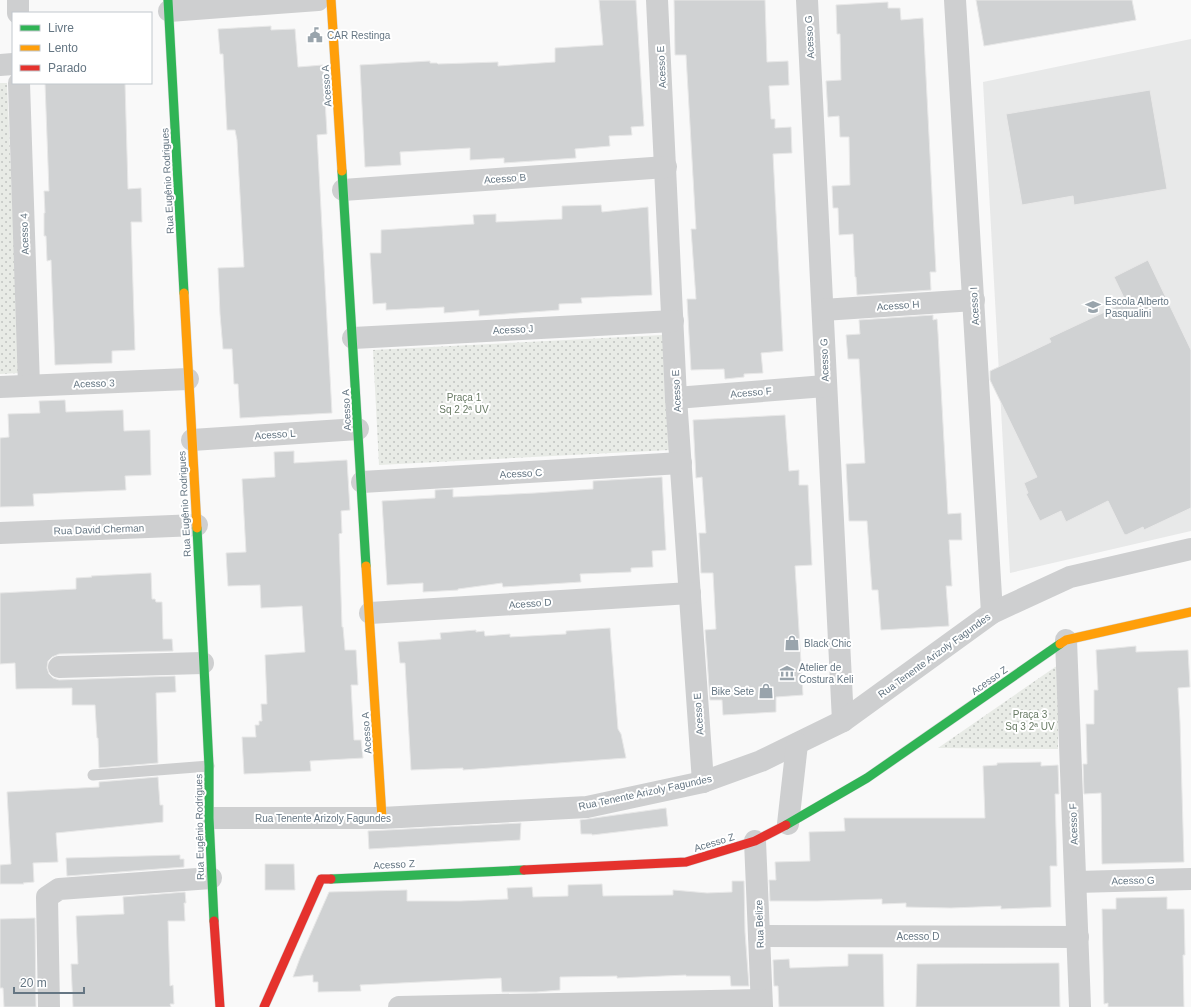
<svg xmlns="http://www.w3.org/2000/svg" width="1191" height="1007" font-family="Helvetica,sans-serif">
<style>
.built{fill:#e8e9e9}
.grass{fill:url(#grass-dots)}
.building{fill:#d0d2d3;stroke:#e8e8e8}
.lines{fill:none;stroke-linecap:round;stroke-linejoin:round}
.fast-casing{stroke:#d5d6d7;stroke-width:10}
.slow-casing{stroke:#d5d6d7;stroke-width:10}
.jam-casing{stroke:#d5d6d7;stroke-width:10}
.lane{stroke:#cecfd0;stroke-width:11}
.street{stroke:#cecfd0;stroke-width:22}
.fast{stroke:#30b455;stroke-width:9}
.slow{stroke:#ff9f0a;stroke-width:9}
.jam{stroke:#e5322d;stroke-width:9}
.labels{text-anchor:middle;stroke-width:4;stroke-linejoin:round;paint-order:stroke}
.poi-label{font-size:10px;fill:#657683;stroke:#fff;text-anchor:start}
.street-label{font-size:10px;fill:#657683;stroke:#fff}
.park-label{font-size:10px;fill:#687a64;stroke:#fff}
</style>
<defs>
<pattern id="grass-dots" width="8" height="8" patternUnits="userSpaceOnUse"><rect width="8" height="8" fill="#e8ebe6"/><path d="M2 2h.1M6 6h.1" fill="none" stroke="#c0c3c0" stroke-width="1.8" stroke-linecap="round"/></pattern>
</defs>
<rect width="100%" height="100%" fill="#f9f9f9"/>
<polygon class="built" points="1191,39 1191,531 1010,573 983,82"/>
<g class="grass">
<polygon points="0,83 7,83 20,373 0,374"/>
<polygon points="663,335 670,450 379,465 373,350"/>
<polygon points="1058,665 1058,749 938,748"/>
</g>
<g class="building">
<polygon points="599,0 636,0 644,126 631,127 632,135 609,136 610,146 575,149 576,158 504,163 504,158 470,160 470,148 400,152 401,165 365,167 360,65 430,61 430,63 437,63 438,64 498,62 498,66 555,62 555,48 603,45"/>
<polygon points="674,0 765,0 767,62 788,61 789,85 769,86 771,119 775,119 775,128 791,127 792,153 773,154 783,351 761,353 763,373 744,374 744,377 725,379 724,369 691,370 687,299 696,299 691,229 696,229 686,55 675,55"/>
<polygon points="976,0 1132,0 1136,20 984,46"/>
<polygon points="888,2 888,8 900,8 901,20 923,18 936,272 930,272 931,290 857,295 856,277 855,277 853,234 839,235 838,208 833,208 832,186 850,185 849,137 840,137 839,116 828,117 826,81 841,80 840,34 837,34 836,5"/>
<polygon points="271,26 271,30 295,29 298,67 323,65 327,134 317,135 332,413 240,418 238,384 234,384 232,349 223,349 220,314 218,268 244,267 237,140 235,130 227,130 223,54 220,54 218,29"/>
<polygon points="45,83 125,83 128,189 141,188 142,222 131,222 135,350 112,351 112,363 55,365 51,260 47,261 46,236 44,236 44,213 45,213 44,191 49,191"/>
<polygon points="1150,90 1167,189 1074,205 1073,196 1022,205 1006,114"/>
<polygon points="601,205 602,212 648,207 652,295 581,298 582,303 559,304 559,310 479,316 479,310 444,313 444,307 386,310 386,303 373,304 370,253 381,253 381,230 474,224 473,215 496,214 496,222 562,219 562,206"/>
<polygon points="1148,260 1191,350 1191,508 1144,530 1143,527 1126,535 1124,534 1108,501 1066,522 1061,511 1040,521 1026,494 1028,493 1024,483 1037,477 990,380 990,371 1051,342 1049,338 1126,302 1114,277"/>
<polygon points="933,315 933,320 937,319 938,333 948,514 961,513 962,540 949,540 952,586 946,586 949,626 881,630 878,590 872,590 867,521 849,521 846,464 865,463 859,359 848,359 846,335 860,334 859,320"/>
<polygon points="65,400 66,412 123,410 124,431 150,430 151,475 125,476 126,490 33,494 34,506 0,507 0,438 9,437 8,414 40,413 39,401"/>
<polygon points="785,415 789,471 799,470 799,485 808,485 812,565 795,566 803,695 776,697 776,712 723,715 722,700 710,700 705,630 716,629 713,573 701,573 699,533 706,533 702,477 696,478 693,420"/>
<polygon points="294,451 294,463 347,460 350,510 341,511 342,533 339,534 342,627 343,627 345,650 356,650 358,685 351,685 354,740 361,740 363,758 310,761 311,771 244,774 242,737 256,737 255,725 259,725 259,721 262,721 261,704 267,704 265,655 305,652 302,606 261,608 260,585 228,586 226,553 246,552 242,479 275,477 274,452"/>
<polygon points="662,477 666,550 652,551 653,567 631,568 631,572 580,574 581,582 503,587 502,583 458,589 458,590 423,592 423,583 387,585 382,501 435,498 435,490 453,489 453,497 535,493 593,489 593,481"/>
<polygon points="151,573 152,599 155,599 156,602 162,602 163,639 172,639 173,651 59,654 52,657 48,661 47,668 49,674 53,678 59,680 175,676 176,692 156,693 158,763 99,768 98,738 97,738 95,705 72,705 72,688 16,689 15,663 0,664 0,593 76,589 76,578 92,577 91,576"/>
<polygon points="610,628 618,729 621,734 626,758 463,770 463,768 411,770 405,663 400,663 398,642 441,639 440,633 476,630 476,632 484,631 485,636 510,634 510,637 566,634 566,631"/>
<polygon points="1136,646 1136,652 1188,650 1190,687 1178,688 1180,722 1184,862 1102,864 1101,793 1084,794 1083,764 1087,764 1087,759 1086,724 1094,724 1094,690 1098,690 1096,650"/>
<polygon points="1041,762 1041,766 1058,765 1059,794 1055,794 1057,866 1050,866 1051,907 1001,909 1001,906 951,908 906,907 906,903 882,904 882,899 817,901 770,901 769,880 776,880 775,862 810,861 809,832 845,831 844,818 985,818 983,766 997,765 997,763"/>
<polygon points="158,777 160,805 163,805 163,822 56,833 58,862 33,863 34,882 23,883 24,884 0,884 0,865 11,864 7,792 99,787 99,782"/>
<polygon points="666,808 668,826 592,835 592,834 581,834 580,820"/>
<polygon points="521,823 520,840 369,849 368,831"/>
<polygon points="180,855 180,859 184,859 184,867 67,876 66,858"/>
<polygon points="265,864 294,864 295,890 265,890"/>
<polygon points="732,881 744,881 745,932 749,986 731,986 730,976 686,976 686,975 617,978 617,976 560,977 560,990 536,992 502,992 501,978 360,985 361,991 318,992 318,982 313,982 313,975 293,977 300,958 329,892 407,890 407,901 461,901 508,899 507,888 532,887 533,897 568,896 568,885 602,884 603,896 673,895 673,890 707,893 732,892"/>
<polygon points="185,892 186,903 184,903 185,921 168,921 170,986 173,985 174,1004 170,1004 171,1007 73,1007 71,964 78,964 76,916 124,914 123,897"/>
<polygon points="1167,897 1167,909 1184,909 1185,955 1183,955 1184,1007 1108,1007 1108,1003 1104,1004 1102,909 1116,909 1116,898"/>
<polygon points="35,918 36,1007 4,1007 3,988 0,988 0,919"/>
<polygon points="848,954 883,954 884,1007 779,1007 778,986 774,986 773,960 789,959 790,968 848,966"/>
<polygon points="1059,963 1060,1007 916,1007 917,964"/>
</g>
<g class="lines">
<g class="fast-casing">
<g id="fast">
<polyline points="168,0 184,293"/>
<polyline points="342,171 366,566"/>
<polyline points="197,528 209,766 209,818 214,921"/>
<polyline points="786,825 867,778 1060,644"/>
<polyline points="331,879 524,870"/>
</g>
</g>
<g class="slow-casing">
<g id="slow">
<polyline points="331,0 342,171"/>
<polyline points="184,293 197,528"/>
<polyline points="366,566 382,818"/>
<polyline points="1060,644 1066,640 1191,612"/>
</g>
</g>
<g class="jam-casing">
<g id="jam">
<polyline points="524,870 686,862 755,841 786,825"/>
<polyline points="214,921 220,1007"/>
<polyline points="264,1007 321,879 331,879"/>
</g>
</g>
<polyline class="lane" points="93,775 209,766"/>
<g class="street">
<polyline points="18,0 18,13"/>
<polyline points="657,0 676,398 703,782"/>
<path d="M807,0C819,240 830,480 843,721"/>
<polyline points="955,0 992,613"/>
<polyline points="169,11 318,0"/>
<polyline points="0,65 13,64"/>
<polyline points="19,83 29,385"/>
<polyline points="343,190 666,167"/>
<polyline points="823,310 974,300"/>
<polyline points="353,338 673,321"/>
<polyline points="0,387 188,379"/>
<polyline points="676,398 825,386"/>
<polyline points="192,440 358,429"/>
<polyline points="362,482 681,463"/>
<polyline points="0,533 197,525"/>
<polyline points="370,613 690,593"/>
<polyline points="1066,640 1080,1007"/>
<polyline points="59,667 203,663"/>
<polyline points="209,818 382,818 587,807 703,782 761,761 843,721 992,613 1070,577 1191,549"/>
<polyline points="788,824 797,744"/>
<polyline points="755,841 762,1007"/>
<polyline points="1076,882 1191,879"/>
<polyline points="759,936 1078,937"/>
<polyline points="49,1007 47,897 59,889 211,878"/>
<polyline points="399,1007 761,1000"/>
</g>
<use href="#fast" class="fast"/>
<use href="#slow" class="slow"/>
<use href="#jam" class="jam"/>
</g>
<defs>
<g id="civic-bare" transform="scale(1.2)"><path d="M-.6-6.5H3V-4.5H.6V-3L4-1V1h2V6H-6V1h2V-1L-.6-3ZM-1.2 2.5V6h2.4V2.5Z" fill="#99a4ac" stroke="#fff" stroke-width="2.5" paint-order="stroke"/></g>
<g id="school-bare" transform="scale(1.2)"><path d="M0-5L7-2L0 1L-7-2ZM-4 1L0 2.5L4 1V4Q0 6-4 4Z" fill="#99a4ac" stroke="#fff" stroke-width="2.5" paint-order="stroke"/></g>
<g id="shop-bare" transform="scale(1.2)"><path d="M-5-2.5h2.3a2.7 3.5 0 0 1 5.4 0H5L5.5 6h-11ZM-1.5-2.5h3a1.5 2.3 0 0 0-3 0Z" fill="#99a4ac" stroke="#fff" stroke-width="2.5" paint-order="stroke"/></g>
<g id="museum-bare" transform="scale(1.2)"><path d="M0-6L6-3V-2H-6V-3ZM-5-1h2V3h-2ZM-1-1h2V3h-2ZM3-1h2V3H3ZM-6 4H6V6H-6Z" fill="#99a4ac" stroke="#fff" stroke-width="2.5" paint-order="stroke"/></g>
</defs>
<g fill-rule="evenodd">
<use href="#civic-bare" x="315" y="35"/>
<use href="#school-bare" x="1093" y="307"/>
<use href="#shop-bare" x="792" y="643"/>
<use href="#museum-bare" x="787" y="673"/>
<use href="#shop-bare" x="766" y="691"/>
</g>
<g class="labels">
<g class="poi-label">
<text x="327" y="39">CAR Restinga</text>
<text x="1105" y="305">Escola Alberto<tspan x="1105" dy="12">Pasqualini</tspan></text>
<text x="804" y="647">Black Chic</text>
<text x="799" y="671">Atelier de<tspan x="799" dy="12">Costura Keli</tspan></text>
<text x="754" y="695" text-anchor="end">Bike Sete</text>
</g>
<g class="street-label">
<text transform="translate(809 37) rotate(-93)" y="4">Acesso G</text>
<text transform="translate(661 67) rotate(-93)" y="4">Acesso E</text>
<text transform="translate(326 86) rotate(-94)" y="4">Acesso A</text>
<text transform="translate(505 178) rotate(-4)" y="4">Acesso B</text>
<text transform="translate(167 181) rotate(-93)" y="4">Rua Eugênio Rodrigues</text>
<text transform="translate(24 234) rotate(-92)" y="4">Acesso 4</text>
<text transform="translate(898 305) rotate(-4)" y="4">Acesso H</text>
<text transform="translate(974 306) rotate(-93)" y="4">Acesso I</text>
<text transform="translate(513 329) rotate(-3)" y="4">Acesso J</text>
<text transform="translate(824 360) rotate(-92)" y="4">Acesso G</text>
<text transform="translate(94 383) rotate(-2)" y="4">Acesso 3</text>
<text transform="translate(676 391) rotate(-93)" y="4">Acesso E</text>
<text transform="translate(751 392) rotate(-5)" y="4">Acesso F</text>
<text transform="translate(346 410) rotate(-93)" y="4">Acesso A</text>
<text transform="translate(275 434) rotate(-4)" y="4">Acesso L</text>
<text transform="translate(521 473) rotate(-3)" y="4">Acesso C</text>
<text transform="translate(184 504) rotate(-93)" y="4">Rua Eugênio Rodrigues</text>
<text transform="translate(99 529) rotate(-2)" y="4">Rua David Cherman</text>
<text transform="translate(530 603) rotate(-4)" y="4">Acesso D</text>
<text transform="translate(934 655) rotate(-36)" y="4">Rua Tenente Arizoly Fagundes</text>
<text transform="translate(989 680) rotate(-35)" y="4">Acesso Z</text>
<text transform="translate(698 714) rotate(-94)" y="4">Acesso E</text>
<text transform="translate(366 733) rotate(-94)" y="4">Acesso A</text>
<text transform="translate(645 792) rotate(-12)" y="4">Rua Tenente Arizoly Fagundes</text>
<text x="323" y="822">Rua Tenente Arizoly Fagundes</text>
<text transform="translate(1073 824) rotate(-92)" y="4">Acesso F</text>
<text transform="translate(199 827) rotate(-91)" y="4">Rua Eugênio Rodrigues</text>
<text transform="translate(714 842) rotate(-17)" y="4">Acesso Z</text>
<text transform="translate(394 864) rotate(-3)" y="4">Acesso Z</text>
<text transform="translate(1133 880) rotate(-1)" y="4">Acesso G</text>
<text transform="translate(759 924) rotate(-92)" y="4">Rua Belize</text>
<text x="918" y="940">Acesso D</text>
</g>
<g class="park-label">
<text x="464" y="401">Praça 1<tspan x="464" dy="12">Sq 2 2ª UV</tspan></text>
<text x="1030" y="718">Praça 3<tspan x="1030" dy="12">Sq 3 2ª UV</tspan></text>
</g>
</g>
<rect x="12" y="12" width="140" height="72" fill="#ffffff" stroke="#c1c8cd"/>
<rect x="20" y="25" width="20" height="6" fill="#30b455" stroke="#c1c8cd"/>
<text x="48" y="32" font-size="12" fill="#657683">Livre</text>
<rect x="20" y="45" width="20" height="6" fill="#ff9f0a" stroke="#c1c8cd"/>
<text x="48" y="52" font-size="12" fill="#657683">Lento</text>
<rect x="20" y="65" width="20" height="6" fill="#e5322d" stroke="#c1c8cd"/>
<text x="48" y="72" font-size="12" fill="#657683">Parado</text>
<path d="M14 987v6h70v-6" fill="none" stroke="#657683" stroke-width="2"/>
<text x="20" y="987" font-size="12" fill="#657683" stroke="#ffffff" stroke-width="3" paint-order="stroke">20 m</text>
</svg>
